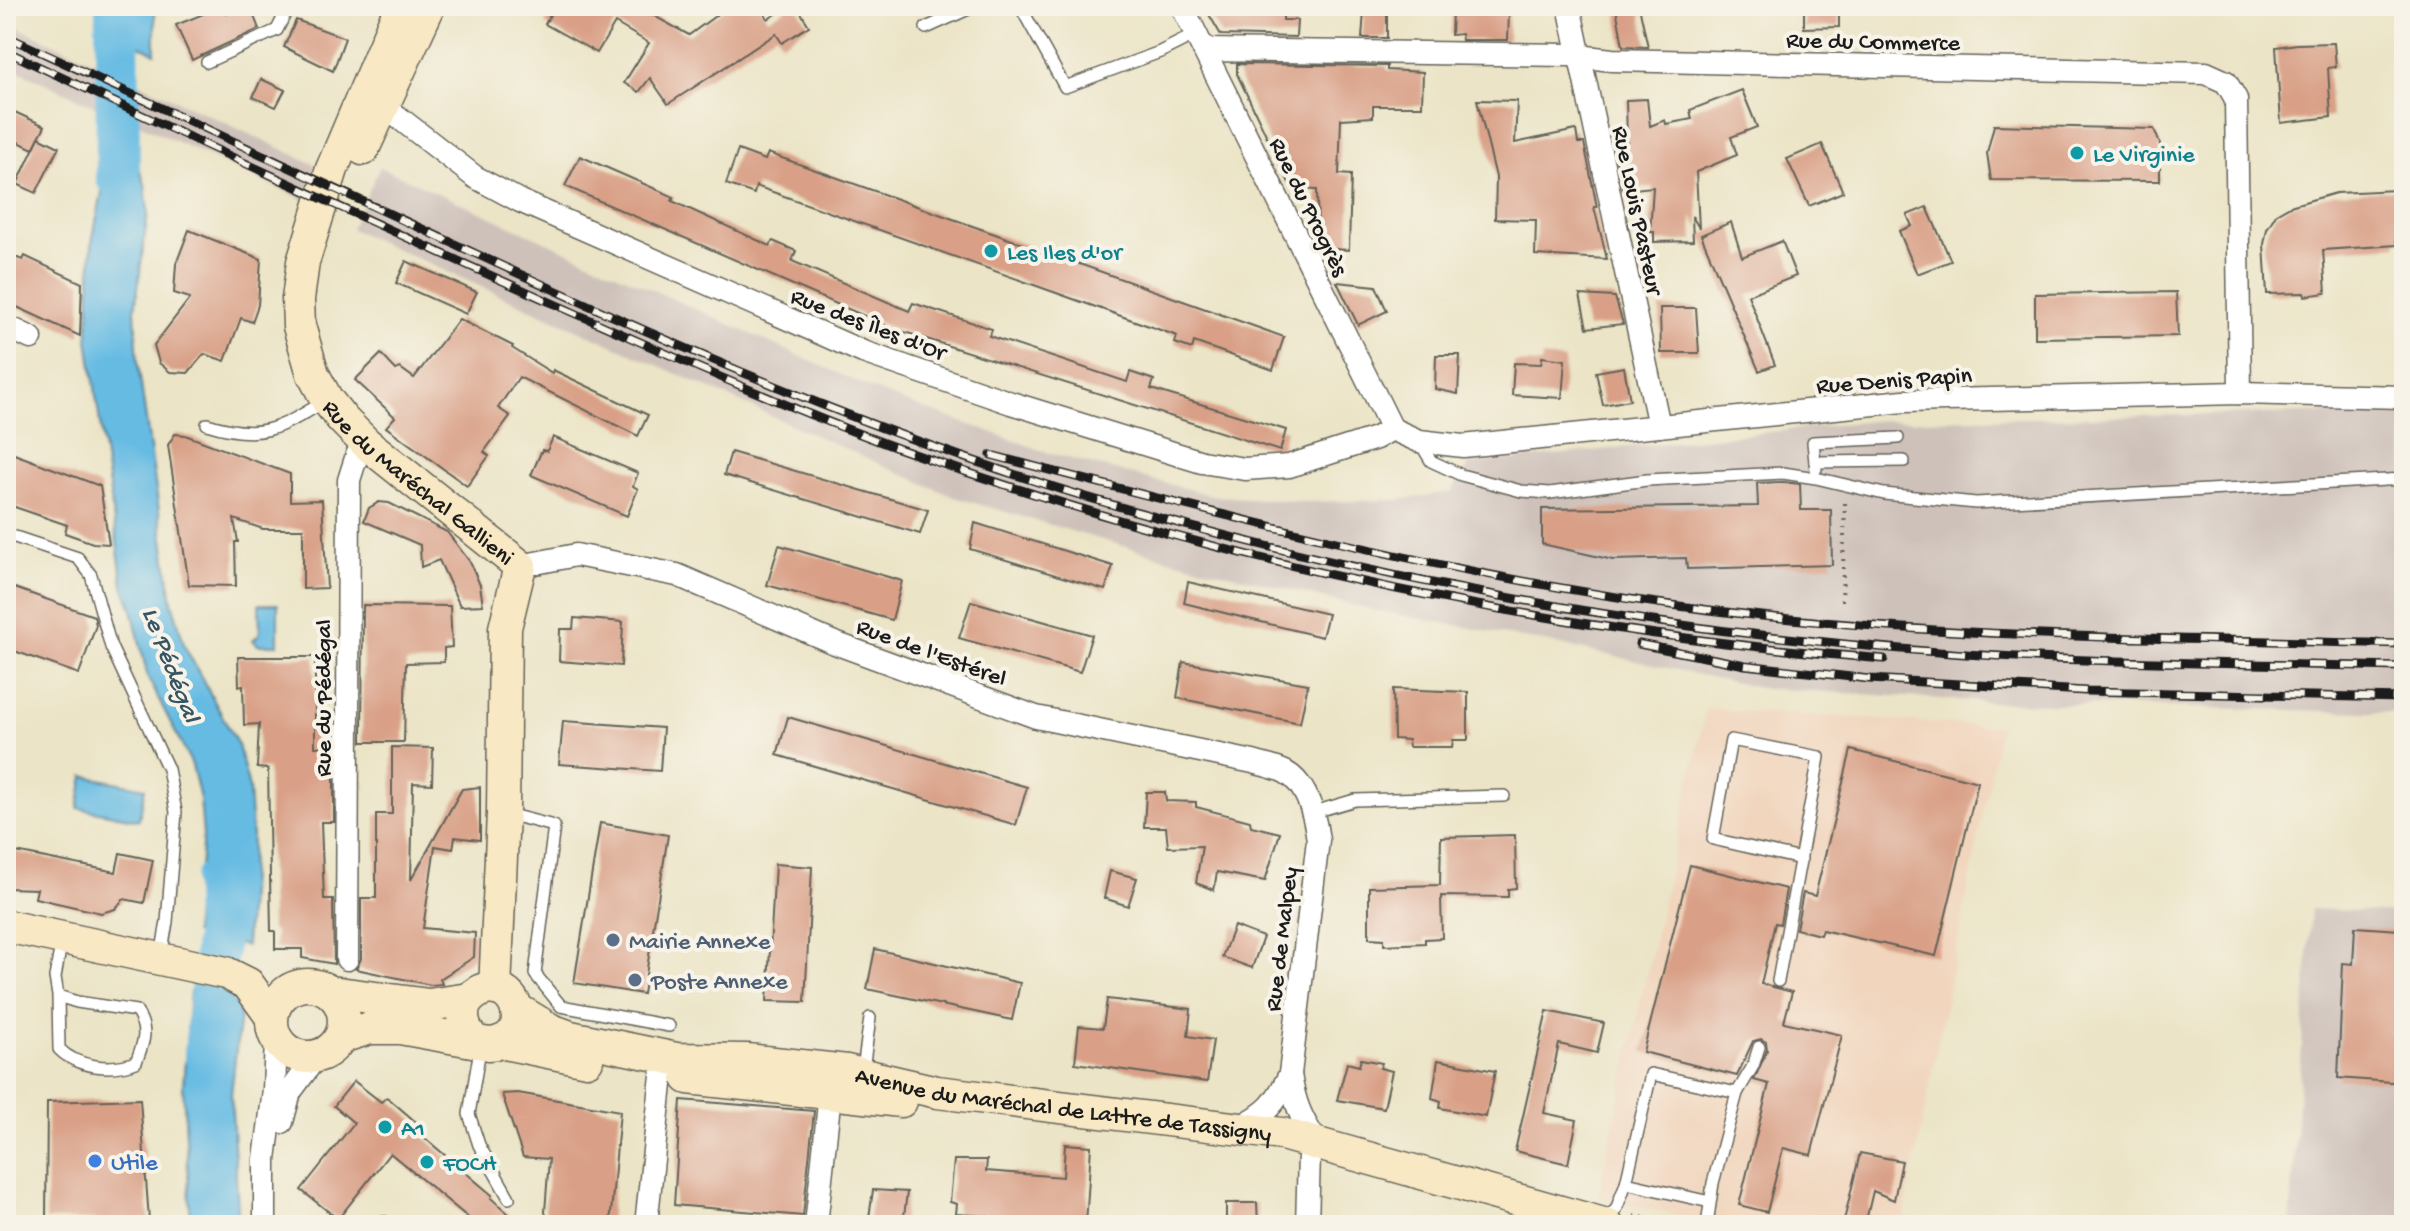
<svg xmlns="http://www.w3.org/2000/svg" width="2410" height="1231" font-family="'Gochi Hand',sans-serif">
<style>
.built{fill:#f1d5bd}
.industrial{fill:#cec1ba}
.water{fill:#66bbe3;stroke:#416c80;stroke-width:2}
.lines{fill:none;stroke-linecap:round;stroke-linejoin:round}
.river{stroke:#66bbe3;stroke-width:44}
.building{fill:#d9a087}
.service-casing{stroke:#646258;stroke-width:14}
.minor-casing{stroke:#646258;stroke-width:25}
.secondary-casing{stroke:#646258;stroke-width:35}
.path{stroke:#646258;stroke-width:4;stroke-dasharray:2 6;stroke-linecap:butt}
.service{stroke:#fff;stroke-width:11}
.minor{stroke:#fff;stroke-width:22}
.secondary{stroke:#f8e8c3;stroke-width:32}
.rail-casing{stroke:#1c1c1c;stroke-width:9}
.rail{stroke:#f7f3e8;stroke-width:6;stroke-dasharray:18;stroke-linecap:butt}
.culture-dot{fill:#0f9aa8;stroke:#f7f3e8;stroke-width:3}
.service-dot{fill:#5c6f8a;stroke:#f7f3e8;stroke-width:3}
.shop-dot{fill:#3f7fe0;stroke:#f7f3e8;stroke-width:3}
.labels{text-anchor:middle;stroke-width:8;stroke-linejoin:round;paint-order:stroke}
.street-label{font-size:24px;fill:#1c1c1c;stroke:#f7f3e8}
.culture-label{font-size:24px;fill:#0d838f;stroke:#f7f3e8;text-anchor:start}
.service-label{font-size:24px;fill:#4e5e75;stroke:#f7f3e8;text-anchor:start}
.shop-label{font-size:24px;fill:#366cbe;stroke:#f7f3e8;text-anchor:start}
.water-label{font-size:26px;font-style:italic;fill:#365462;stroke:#f7f3e8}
</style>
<rect width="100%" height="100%" fill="#f7f3e8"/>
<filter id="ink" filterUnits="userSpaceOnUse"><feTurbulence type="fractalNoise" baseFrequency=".0125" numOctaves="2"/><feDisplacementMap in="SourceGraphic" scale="16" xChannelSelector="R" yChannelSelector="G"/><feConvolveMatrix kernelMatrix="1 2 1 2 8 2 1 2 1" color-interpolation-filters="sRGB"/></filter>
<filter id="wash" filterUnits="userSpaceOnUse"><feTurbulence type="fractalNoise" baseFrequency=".006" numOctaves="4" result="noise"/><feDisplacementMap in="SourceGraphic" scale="32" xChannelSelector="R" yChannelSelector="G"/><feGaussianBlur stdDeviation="1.8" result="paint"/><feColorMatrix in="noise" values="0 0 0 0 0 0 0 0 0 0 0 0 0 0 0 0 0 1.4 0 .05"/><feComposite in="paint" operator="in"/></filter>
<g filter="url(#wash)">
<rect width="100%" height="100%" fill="#ebe4c6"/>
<polygon class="built" points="1706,709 2000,727 1902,1225 1723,1225 1597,1198"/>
<g class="industrial">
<polygon points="6,22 104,66 101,109 6,65"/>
<polygon points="135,81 316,165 304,200 134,122"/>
<polygon points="380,167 884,394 1049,453 1215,496 1306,502 1398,500 1451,492 1470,464 1872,421 2404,411 2404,713 2009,703 1760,688 1571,647 1363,608 1161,557 954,497 351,229"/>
<polygon points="2311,909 2404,913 2404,1225 2290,1225"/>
</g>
<g class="water">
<polygon points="115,6 155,6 155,53 133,43 135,81 104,66 101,12"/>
<polygon points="101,109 134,122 133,152 145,184 148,212 135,310 138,363 172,602 185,647 238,745 249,788 252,837 246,946 194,933 203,835 200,799 192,765 148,678 132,609 123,585 88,339 92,242 107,167"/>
<polygon points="259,604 278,604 278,645 258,645 253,640 260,633"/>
<polygon points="84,776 145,788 139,820 78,808"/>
<polygon points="190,992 241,1005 231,1095 239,1225 191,1225 183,1086"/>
</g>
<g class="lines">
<g class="river">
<polyline points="117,6 118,177"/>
<polyline points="206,1055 217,939 216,880"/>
</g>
</g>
<g id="blocks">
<g class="building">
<polygon points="203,6 224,6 227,14 244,6 250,6 259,29 192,60 176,25 206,13"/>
<polygon points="555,6 636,6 689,35 729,6 759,6 768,19 790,6 797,6 809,26 782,43 776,34 668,104 650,78 639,92 624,83 649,43 615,23 597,53 545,24"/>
<polygon points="1204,6 1283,6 1283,20 1297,20 1296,37 1221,35"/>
<polygon points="1626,6 1639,6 1648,47 1623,46 1616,8"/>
<polygon points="1804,6 1839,6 1839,27 1804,28"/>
<polygon points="1364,11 1387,12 1387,38 1362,38"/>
<polygon points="1452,11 1509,13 1508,40 1462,40 1461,34 1451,35"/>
<polygon points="296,20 345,38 333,71 284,47"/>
<polygon points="2334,43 2336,67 2328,68 2331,117 2281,123 2276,47 2297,44"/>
<polygon points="1237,64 1387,66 1387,70 1423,72 1422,106 1373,106 1373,117 1341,119 1339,174 1351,175 1349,250 1318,248 1317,190 1292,189 1237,74"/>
<polygon points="261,79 285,90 276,107 253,97"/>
<polygon points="1742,90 1757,127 1731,137 1737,155 1696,172 1699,228 1692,216 1693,241 1654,242 1654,232 1650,232 1653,187 1623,190 1612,142 1627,142 1626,100 1647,99 1650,126 1665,120 1666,124 1692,119 1690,110"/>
<polygon points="1477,100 1517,101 1515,143 1576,130 1578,143 1584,143 1597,207 1594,207 1607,259 1535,255 1536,220 1495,219 1496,177"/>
<polygon points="6,108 45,126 33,149 6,136"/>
<polygon points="1994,125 2154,129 2160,144 2160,181 1991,180 1987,153"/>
<polygon points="39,137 59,147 36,193 17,184"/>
<polygon points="1822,144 1843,192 1809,206 1787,159"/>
<polygon points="738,150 765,160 768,153 1284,337 1273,370 1194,342 1192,349 1175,343 1177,336 756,186 754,194 726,184"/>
<polygon points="580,156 674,197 672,201 770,246 773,241 796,251 792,261 909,311 913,303 992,329 989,336 1127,382 1130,372 1154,380 1151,389 1286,430 1280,451 892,328 565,186"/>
<polygon points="2396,190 2397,195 2404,195 2404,240 2396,241 2397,245 2323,250 2326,293 2305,296 2304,293 2267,294 2264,244 2267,229 2276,214 2290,206 2336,193"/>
<polygon points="1927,207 1951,261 1917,274 1899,231 1912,226 1907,215"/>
<polygon points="1731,222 1742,257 1782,241 1796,276 1748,295 1775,365 1759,371 1701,235"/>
<polygon points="189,230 261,259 258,305 252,322 241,318 225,361 204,354 188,373 170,372 159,363 154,345 190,298 174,293 176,264"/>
<polygon points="6,254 23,260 25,256 82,283 80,336 6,302"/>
<polygon points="406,261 477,292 466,314 396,283"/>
<polygon points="1337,282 1376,286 1387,311 1358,325"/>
<polygon points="2176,292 2178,336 2035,338 2035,294"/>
<polygon points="1580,295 1615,297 1623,324 1587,328"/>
<polygon points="1660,308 1696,308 1699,353 1661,353"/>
<polygon points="459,319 513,346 512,348 552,373 553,370 648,415 638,436 519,377 498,408 510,416 484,452 489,456 467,486 386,427 395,417 355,380 381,354 396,370 400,368 414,378"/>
<polygon points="1436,355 1460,355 1458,394 1435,389"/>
<polygon points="1542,357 1565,360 1562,398 1512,395 1514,363 1541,364"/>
<polygon points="1624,367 1630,400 1603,405 1596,372"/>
<polygon points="175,434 185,435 290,474 290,501 322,500 327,588 303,589 303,529 263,529 234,519 238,542 235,542 236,586 189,585 168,445"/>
<polygon points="553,437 638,473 633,486 638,489 627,516 531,475 542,450 547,451"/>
<polygon points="6,451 100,486 109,544 93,543 65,533 67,525 6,504"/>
<polygon points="731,452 928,510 920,534 724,475"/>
<polygon points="1783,482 1800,484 1801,510 1831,510 1832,565 1687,569 1686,558 1613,560 1542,544 1542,509 1758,506 1757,483"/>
<polygon points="379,502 389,503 447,532 470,562 480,585 483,605 460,606 439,560 421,567 420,545 364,521 369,508"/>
<polygon points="975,523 1113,566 1105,590 970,549"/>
<polygon points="779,545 902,581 892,620 767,585"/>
<polygon points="1188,582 1328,614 1322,637 1184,603"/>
<polygon points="6,585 94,616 96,625 79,674 6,648"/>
<polygon points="971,601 1092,635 1080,672 959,638"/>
<polygon points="363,605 450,606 452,647 444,648 444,662 406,663 404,742 362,742"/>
<polygon points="574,618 623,622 621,666 559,661 560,629 573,629"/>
<polygon points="238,657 315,657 315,747 334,746 334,822 321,822 324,899 333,899 334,964 302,958 302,949 275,949 275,931 271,931 268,769 257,768 259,724 244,725 243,685 239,686"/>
<polygon points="1183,662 1308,684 1300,723 1177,698"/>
<polygon points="1393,689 1468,692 1468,740 1453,740 1452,747 1409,747 1408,740 1394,739"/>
<polygon points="788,717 1027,787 1016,825 777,755"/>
<polygon points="563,721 663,728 660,771 559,764"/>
<polygon points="392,747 433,748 432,784 413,783 411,880 462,789 480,787 480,840 455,837 453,849 435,846 423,928 475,933 474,957 440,979 442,984 431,985 356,969 361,959 361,898 376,898 376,814 392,814"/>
<polygon points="1851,750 1978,782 1936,956 1822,930 1820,935 1796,929 1803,893 1815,896"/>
<polygon points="1146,792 1165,792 1166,801 1196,802 1196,807 1250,821 1251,826 1280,833 1265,881 1217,872 1214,890 1196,883 1202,846 1168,847 1166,827 1144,827"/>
<polygon points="600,823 668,835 643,994 574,983"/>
<polygon points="1515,835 1516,888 1508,889 1508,897 1441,896 1442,938 1425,939 1425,943 1384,945 1384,939 1369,938 1369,887 1440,885 1441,837"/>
<polygon points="6,850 116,872 120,853 153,860 144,903 124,899 115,909 101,913 35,898 37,889 6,888"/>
<polygon points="775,864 812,867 805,1002 767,1001"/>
<polygon points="1690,865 1786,889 1780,924 1775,923 1761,984 1792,992 1784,1022 1842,1035 1811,1155 1783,1148 1767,1212 1739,1205 1769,1084 1754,1080 1767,1050 1766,1042 1761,1039 1753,1041 1737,1076 1643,1052"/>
<polygon points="1110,871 1137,878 1128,906 1104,898"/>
<polygon points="1234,926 1263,937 1252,968 1222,957"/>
<polygon points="2355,927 2400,930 2400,936 2404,936 2404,1083 2338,1078 2343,963 2353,964"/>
<polygon points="875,949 1020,983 1012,1020 867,989"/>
<polygon points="1107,999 1191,1009 1188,1036 1213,1040 1207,1082 1075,1063 1079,1026 1103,1028"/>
<polygon points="1547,1011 1604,1023 1597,1053 1559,1044 1544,1113 1577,1120 1568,1164 1515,1151"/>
<polygon points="1361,1059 1382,1063 1380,1068 1392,1071 1384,1108 1337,1100 1347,1063 1359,1066"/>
<polygon points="1438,1060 1495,1071 1486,1117 1440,1108 1441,1101 1432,1098"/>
<polygon points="354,1081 381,1102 387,1097 417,1123 413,1128 492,1195 491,1198 521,1225 477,1225 390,1153 338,1219 301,1190 354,1123 334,1106"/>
<polygon points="518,1093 620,1111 610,1225 549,1225 545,1212 549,1159 523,1157 502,1094"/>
<polygon points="140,1099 149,1220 46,1220 47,1102"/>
<polygon points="681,1100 814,1111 803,1216 674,1205"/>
<polygon points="1065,1144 1091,1146 1086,1225 986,1225 987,1216 956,1214 957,1204 950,1202 954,1160 987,1160 986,1171 1063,1177"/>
<polygon points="1860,1153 1902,1161 1894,1200 1873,1191 1865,1225 1843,1225"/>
<polygon points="873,1190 907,1192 903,1225 868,1225"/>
<polygon points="1226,1203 1257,1203 1258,1225 1226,1225"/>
</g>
</g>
</g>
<g filter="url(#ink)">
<use href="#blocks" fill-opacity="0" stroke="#646258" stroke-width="2"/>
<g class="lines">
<g class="service-casing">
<g id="service">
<polyline points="1020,6 1065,87 1160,52 1196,34"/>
<polyline points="926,28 975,6"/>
<polyline points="207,62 277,30 289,6"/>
<path d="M207,424C261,441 279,429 325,401"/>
<polyline points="1419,441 1431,461 1461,475 1521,491 1550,493 1647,480 1783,473 1816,478 1884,494 1976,503 2404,479"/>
<polyline points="1815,462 1813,442 1898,438"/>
<polyline points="1816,469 1815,462 1904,461"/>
<polyline points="6,534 78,558 91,575 111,647 168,769 176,812 167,922 161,956"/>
<polyline points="1314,812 1355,800 1504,796"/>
<polyline points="507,814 554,826 535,974 561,1006 669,1026"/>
<polyline points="1778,981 1819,757 1731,740 1713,839 1801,859"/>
<path d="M58,996L59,1049C78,1068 111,1071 136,1062C144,1042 149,1030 136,1011L77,1002L58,996L55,977L62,939"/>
<polyline points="481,1043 469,1114 479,1145 509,1198"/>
<polyline points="861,1072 864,1062 870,1018"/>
<polyline points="1737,1093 1753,1066 1759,1047"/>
<polyline points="1604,1218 1616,1210 1626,1183"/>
<polyline points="356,1225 360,1222 385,1222"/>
<polyline points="1707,1225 1713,1183 1737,1093 1651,1074 1626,1183 1710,1202"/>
</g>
</g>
<g class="minor-casing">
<g id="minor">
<polyline points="1182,6 1392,429"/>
<polyline points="1569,6 1659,426"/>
<polyline points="1204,50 1570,55 1612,60 2206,73 2226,82 2236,99 2240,393"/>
<polyline points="369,103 398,117 475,177 520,201 863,352 1011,403 1202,462 1245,469 1289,466 1376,438 1392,429"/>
<polyline points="6,326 31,338"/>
<polyline points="1392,429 1419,441 1463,446 1904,401 2240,393 2404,397"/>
<path d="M520,566L576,555L677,575L832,642L1036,717L1253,762C1263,765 1275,767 1285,772C1308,784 1315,817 1318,840L1290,1074C1294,1101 1301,1120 1317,1142"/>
<polyline points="347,959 349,480 357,455 367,444"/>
<polyline points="282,1122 290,1092 316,1057"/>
<path d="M1238,1128C1268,1112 1275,1105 1290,1074"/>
<polyline points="265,1225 265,1159 274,1090 276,1040"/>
<polyline points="646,1225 662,1075"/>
<polyline points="816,1225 830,1094"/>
<polyline points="1307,1225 1309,1154"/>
</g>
</g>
<g class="secondary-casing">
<g id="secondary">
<path id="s1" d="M401,6L332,169L303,262L298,299L299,326L313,374L327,400L343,420L367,444L520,566L505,628L503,813L495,989"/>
<polyline points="363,149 429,6"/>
<polyline points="6,926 226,973 248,984 271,1016"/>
<circle cx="308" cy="1021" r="36"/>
<polyline points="331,992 429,1005 469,999"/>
<path id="s2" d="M518,1010L551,1030L570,1037L676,1059L747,1060L847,1071L937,1092L1282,1134L1607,1225"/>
<path d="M341,1037L370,1028H400L489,1044C540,1040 515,972 478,992C473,995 468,999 465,1005C460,1018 465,1031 474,1040"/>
<polyline points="500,1042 587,1060"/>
<polyline points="688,1078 901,1101"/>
</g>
</g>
<g class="path">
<polyline points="1842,601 1845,503"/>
<polyline points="1634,1216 1679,1225"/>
</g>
<use href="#service" class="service"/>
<use href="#minor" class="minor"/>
<use href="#secondary" class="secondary"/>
<g class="rail-casing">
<g id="rail">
<path d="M6,36C170,111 333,189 498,264C689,352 882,436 1083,496C1357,578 1640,629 1925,651C2084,664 2245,663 2404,667"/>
<path d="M6,51C190,138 374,224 559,306C672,356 784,407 900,449C1218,563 1548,632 1884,659"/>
<path d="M991,455C1218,514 1445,575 1679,606C1919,639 2162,638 2404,644"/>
<polyline points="1639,644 1745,665 1869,679 2086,691 2404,698"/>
</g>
</g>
<use href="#rail" class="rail"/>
</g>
</g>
<g class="culture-dot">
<circle cx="2077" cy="153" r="8"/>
<circle cx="991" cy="251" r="8"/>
<circle cx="385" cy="1127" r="8"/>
<circle cx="427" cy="1162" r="8"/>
</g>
<g class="service-dot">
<circle cx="613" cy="940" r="8"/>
<circle cx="635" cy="980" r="8"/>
</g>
<circle class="shop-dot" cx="95" cy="1161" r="8"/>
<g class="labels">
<g class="street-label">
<text transform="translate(1873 40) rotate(1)" y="8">Rue du Commerce</text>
<text transform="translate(1310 206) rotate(64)" y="8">Rue du Progrès</text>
<text transform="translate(1639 210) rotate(78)" y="8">Rue Louis Pasteur</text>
<text transform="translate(869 323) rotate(21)" y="8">Rue des Îles d'Or</text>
<text transform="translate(1894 379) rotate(-4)" y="8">Rue Denis Papin</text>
<text dy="8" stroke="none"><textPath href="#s1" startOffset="542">Rue du Maréchal Gallieni</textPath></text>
<text transform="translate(932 651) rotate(20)" y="8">Rue de l'Estérel</text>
<text transform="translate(322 698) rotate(-90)" y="8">Rue du Pédégal</text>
<text transform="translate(1280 939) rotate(-83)" y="8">Rue de Malpey</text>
<text dy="8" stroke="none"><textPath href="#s2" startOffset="558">Avenue du Maréchal de Lattre de Tassigny</textPath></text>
</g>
<g class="culture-label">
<text x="2093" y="161">Le Virginie</text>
<text x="1007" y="259">Les Iles d'or</text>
<text x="401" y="1135">A1</text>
<text x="443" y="1170">FOCH</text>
</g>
<g class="service-label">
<text x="629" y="948">Mairie Annexe</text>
<text x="651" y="988">Poste Annexe</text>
</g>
<g class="shop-label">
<text x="111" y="1169">Utile</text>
</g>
<g class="water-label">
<text transform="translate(173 664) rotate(69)" y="9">Le Pédégal</text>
</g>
</g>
<rect width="2410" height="1231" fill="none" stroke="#f7f3e8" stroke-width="32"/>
</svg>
